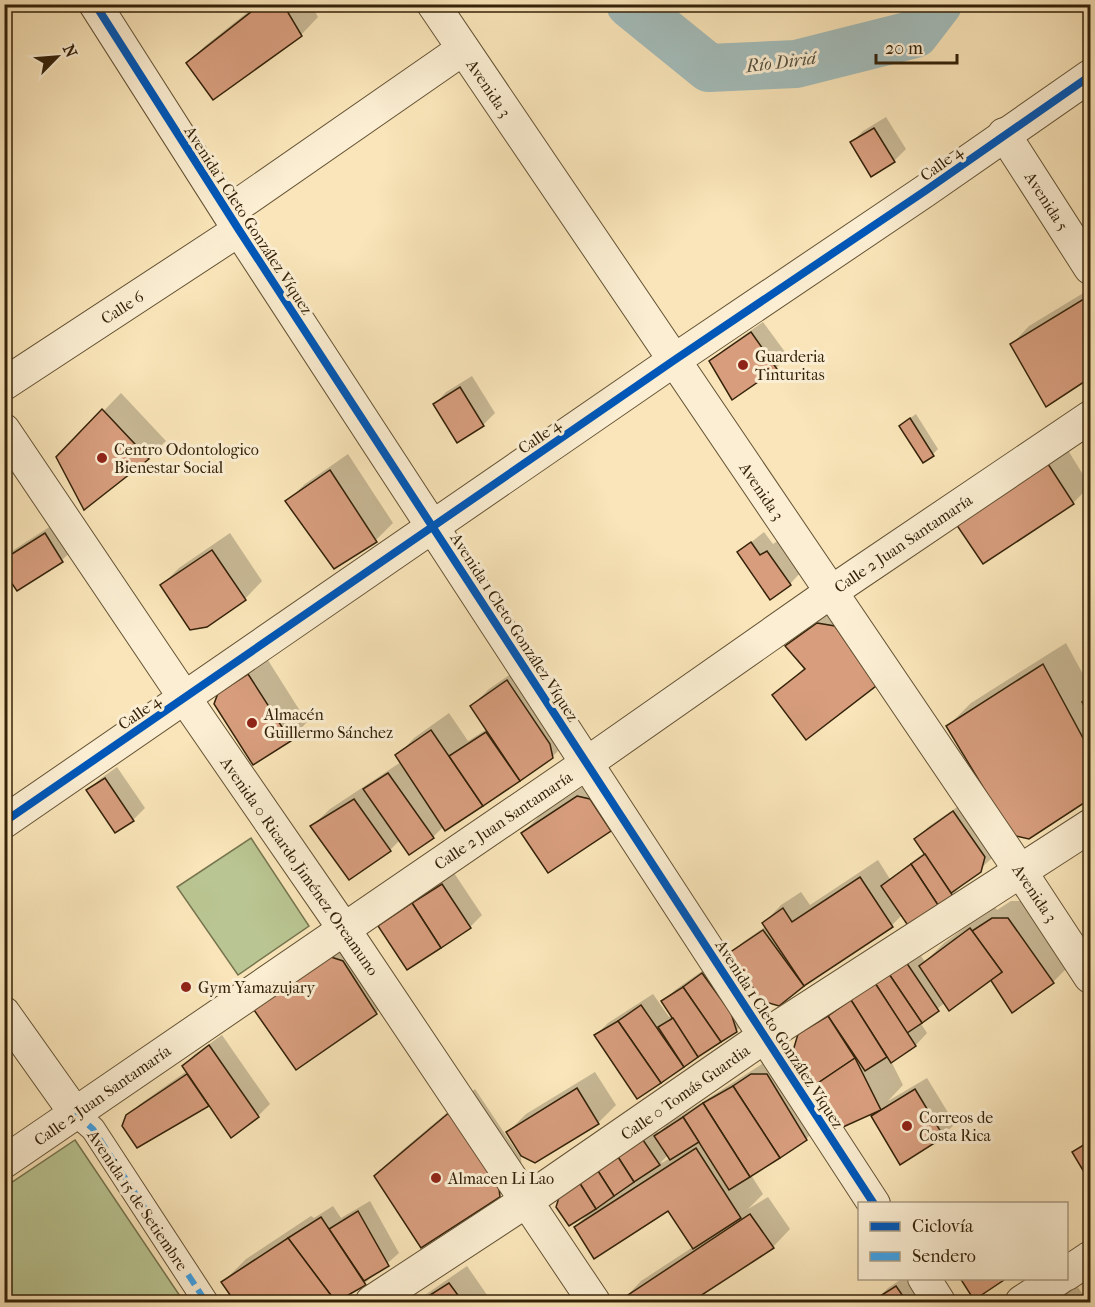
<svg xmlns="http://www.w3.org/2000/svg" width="1095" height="1307" font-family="'IM FELL French Canon',serif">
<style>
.green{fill:#b9c592;stroke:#76744e;stroke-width:1.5}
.shadow{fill:#0003;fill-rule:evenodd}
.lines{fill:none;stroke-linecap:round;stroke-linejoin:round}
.river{stroke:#a3bcba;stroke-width:48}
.building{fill:#d79d7d;stroke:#342209;stroke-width:1.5}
.pedestrian-casing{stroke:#655335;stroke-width:26}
.minor-casing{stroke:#655335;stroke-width:34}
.tertiary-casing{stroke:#655335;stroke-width:35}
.pedestrian{stroke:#fbeed2;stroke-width:24}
.minor{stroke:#fbeed2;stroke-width:32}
.tertiary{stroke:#fbeed2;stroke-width:33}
.quiet{stroke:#3ea2e9;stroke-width:6;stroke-dasharray:12 6;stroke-linecap:butt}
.cycleway-casing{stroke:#fbeed2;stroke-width:11}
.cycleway{stroke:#0057b8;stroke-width:8}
.poi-dot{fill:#8f2418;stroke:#fbeed2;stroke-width:2}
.labels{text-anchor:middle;stroke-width:6;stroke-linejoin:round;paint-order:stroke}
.street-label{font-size:16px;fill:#342209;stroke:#fbeed2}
.poi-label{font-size:16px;fill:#342209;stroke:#fbeed2;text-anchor:start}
.water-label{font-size:18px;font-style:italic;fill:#55503e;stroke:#fbeed2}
</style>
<rect width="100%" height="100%" fill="#f9e5b9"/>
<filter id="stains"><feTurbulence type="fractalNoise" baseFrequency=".00333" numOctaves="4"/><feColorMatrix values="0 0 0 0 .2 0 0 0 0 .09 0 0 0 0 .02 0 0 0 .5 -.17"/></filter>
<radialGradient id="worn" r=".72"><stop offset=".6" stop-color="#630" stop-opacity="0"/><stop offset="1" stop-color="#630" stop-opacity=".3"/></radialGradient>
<g class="green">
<polygon points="251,838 309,926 238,975 177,887"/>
<polygon points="75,1140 184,1302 5,1302 5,1187"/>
</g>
<g class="shadow">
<polygon points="258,4 311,4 318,17 301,35 188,63 205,46"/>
<polygon points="886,117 906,149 894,161 851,143 863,131"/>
<polygon points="1090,289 1090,376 1046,405 1012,344 1029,326"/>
<polygon points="763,322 788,356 776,368 733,398 711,361 723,350"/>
<polygon points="472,376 495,413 483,425 435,404 446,392"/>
<polygon points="121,393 166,441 148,458 58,458"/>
<polygon points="916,414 938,449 933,454 906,421"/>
<polygon points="1066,447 1090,486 1073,503 984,562 958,524"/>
<polygon points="348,454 393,523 376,540 287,501 305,484"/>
<polygon points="57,522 74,549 62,560 4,559 12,551"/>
<polygon points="764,532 773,544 779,540 801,572 790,584 739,552"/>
<polygon points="230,533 262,581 245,599 162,585 179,568"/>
<polygon points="841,600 858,603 898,662 875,685 774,696 805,667 787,646 810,623"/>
<polygon points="1066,643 1090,687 1090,798 1029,837 948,726 971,703"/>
<polygon points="266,657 307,722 290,740 219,694"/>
<polygon points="525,664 570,739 552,757 446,829 444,826 433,837 409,853 400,840 390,850 349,878 312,826 330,809 401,762 397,756 414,738 449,713 468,741 487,729 472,706 489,689"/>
<polygon points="117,767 145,808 133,820 88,791 100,779"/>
<polygon points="595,779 628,812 610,829 548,871 523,833 540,815"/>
<polygon points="966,801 996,844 992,858 952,895 902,915 892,925 803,985 779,1005 731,953 743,942 766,926 764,923 781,905 801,892 810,905 878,860 890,879 925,852 916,839 928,827"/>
<polygon points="454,873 482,915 470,927 380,926 391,915"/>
<polygon points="1011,901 1026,901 1070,965 1053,982 991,978 946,1002 920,1022 927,1033 916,1045 891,1061 903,1085 888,1101 927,1078 955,1124 943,1135 873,1116 880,1109 800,1035 812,1023 918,951 925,962 944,943 994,906 997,910"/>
<polygon points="350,940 393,995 376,1013 256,1010"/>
<polygon points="715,962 748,1019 736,1031 637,1097 596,1035 608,1023 653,994 669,1017 673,1015 663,1002 675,990"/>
<polygon points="222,1035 270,1104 258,1116 210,1104 137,1146 128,1116 140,1104 187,1071 183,1066 195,1054"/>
<path d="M765,1062L818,1127L806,1139L751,1175L763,1194L748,1209L768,1197L790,1229L773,1247L689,1302H626L624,1299L641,1281L693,1247L668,1209L575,1227L591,1211L558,1206L656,1129L658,1133L668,1124ZM668,1155L670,1158L662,1163L661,1162Z"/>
<polygon points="595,1072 616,1105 598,1123 508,1132 526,1114"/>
<polygon points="475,1089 521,1158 522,1173 499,1196 376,1176 399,1153"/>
<polygon points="1090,1138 1090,1179 1074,1152"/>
<polygon points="370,1201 399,1253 365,1283 334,1302 237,1302 223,1282 246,1259 311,1216 314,1218 333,1206 341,1218"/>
<polygon points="467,1266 492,1302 417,1302 425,1295"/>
<polygon points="1090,1275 1090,1287 1086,1280"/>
<polygon points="903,1278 911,1278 927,1302 878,1302 876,1300 888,1288"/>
<polygon points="1074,1281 1083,1295 1090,1287 1090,1302 1041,1302"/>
</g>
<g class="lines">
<polyline class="river" points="630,4 709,68 796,64 915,34 938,4"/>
</g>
<g class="building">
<polygon points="261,4 283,4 302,36 213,100 186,63"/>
<polygon points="874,128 895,162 871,177 850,142"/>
<polygon points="1087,297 1090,303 1090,378 1046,407 1010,344"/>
<polygon points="751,332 777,369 732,400 709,361"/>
<polygon points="460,387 484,426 457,443 433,404"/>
<polygon points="102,409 149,459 84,510 56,457"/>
<polygon points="910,418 934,456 923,463 899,426"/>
<polygon points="1048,464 1074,504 983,564 956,524"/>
<polygon points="330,470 377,542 334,569 285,501"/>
<polygon points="45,533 63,562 17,591 4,572 4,559"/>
<polygon points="751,542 760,555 767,551 791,585 770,600 737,552"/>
<polygon points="212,550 246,600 207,627 190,630 160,585"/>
<polygon points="817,623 835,626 876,686 806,740 772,695 805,669 785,646"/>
<polygon points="1043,664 1090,751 1090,799 1029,839 1012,835 946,726"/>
<polygon points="248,674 291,741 253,765 214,704 218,693"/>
<polygon points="507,680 550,744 553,758 520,781 470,706"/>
<polygon points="1090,696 1090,717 1082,702"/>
<polygon points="431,730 483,806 445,831 395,755"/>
<polygon points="486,732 520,781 483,806 449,756"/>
<polygon points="388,773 434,838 409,855 363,789"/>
<polygon points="105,778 134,821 115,833 86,790"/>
<polygon points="577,796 590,799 611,831 548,873 521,833"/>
<polygon points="354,799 391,851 349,880 310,826"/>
<polygon points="953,811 985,857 981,872 951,893 914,839"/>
<polygon points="925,854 953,896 938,905 911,864"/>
<polygon points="911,864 938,905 909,927 881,886"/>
<polygon points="860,877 893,927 804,986 762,923 783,908 792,922"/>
<polygon points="442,884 471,928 441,948 412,903"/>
<polygon points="412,903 441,948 407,970 378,926"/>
<polygon points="992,918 1008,918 1054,983 1012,1013 990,979 1002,972 972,931"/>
<polygon points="970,928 1002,972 949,1011 919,966"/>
<polygon points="763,930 804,986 779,1006 762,1001 729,953"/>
<polygon points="331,957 343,961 377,1014 296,1070 254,1010"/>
<polygon points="906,962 939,1011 922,1023 889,974"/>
<polygon points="702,973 731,1013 737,1032 721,1042 683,987"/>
<polygon points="889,974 922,1023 907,1033 875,983"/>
<polygon points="875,983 916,1046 891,1063 851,1000"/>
<polygon points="683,987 721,1042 698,1057 661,1001"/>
<polygon points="851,1000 887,1057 865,1071 828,1016"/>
<polygon points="641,1005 684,1067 661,1083 618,1021"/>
<polygon points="828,1016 855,1058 815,1085 793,1051 798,1034"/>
<polygon points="673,1018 698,1057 684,1067 658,1027"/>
<polygon points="618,1021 661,1083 637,1099 594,1035"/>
<polygon points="209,1045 259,1117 231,1138 182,1066"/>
<polygon points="855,1058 881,1110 843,1127 815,1085"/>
<polygon points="187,1074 209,1106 137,1148 122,1126 126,1115"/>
<polygon points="751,1074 767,1074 807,1140 780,1158 733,1086"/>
<polygon points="733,1086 780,1158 750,1177 703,1103"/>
<polygon points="577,1088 599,1124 535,1163 521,1156 506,1132"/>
<polygon points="915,1089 944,1137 900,1165 871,1116"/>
<polygon points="703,1103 750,1177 729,1190 683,1117"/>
<polygon points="451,1111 498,1181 500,1197 421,1248 374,1176"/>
<polygon points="683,1117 699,1142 670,1160 654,1136"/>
<polygon points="643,1140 660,1165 634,1182 618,1157"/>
<polygon points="1090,1141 1090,1182 1072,1152"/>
<polygon points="696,1148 741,1218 693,1249 668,1211 594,1259 574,1227"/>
<polygon points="618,1157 634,1182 614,1196 598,1171"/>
<polygon points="598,1171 614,1196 596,1209 579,1182"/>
<polygon points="579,1182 596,1209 569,1226 556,1207 560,1194"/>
<polygon points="358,1211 389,1266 364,1281 329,1229"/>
<polygon points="750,1214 774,1248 691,1302 624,1302 622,1299"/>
<polygon points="321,1217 366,1285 336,1302 288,1238"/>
<polygon points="288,1238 336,1302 235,1302 221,1282"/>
<polygon points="960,1278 1007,1278 974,1300"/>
<polygon points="449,1283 463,1302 419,1302"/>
<polygon points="896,1286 907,1302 876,1302 874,1300"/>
<polygon points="1090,1290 1090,1302 1079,1302 1076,1299"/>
</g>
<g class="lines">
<g class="pedestrian-casing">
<polyline id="pedestrian" points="75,1113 93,1129 206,1302"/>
</g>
<g class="minor-casing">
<g id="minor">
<polyline points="95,4 239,230 874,1204"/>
<polyline points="433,4 1021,872 1090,977"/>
<polyline points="1004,134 1090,268"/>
<polyline points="228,212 463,49"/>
<polyline points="4,384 239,230"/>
<polyline points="4,430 184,697 344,929 594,1302"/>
<polyline points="4,822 673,361 925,191 1090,76"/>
<polyline points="4,1013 75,1113"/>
<polyline points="4,1162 587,763 831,592 1090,417"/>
<polyline points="924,1278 939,1302"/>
</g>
</g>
<g class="tertiary-casing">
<g id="tertiary">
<polyline points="1066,1274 1090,1258"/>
<polyline points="372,1302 526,1201 765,1036 1090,826"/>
<polyline points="1022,1302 1059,1278"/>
</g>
</g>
<use href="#pedestrian" class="pedestrian"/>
<use href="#minor" class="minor"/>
<use href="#tertiary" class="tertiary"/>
<polyline class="quiet" points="75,1113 93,1129 206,1302"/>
<g class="cycleway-casing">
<g id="cycleway">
<polyline points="95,4 239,230 874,1204"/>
<polyline points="4,822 673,361 925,191 1090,76"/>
</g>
</g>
<use href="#cycleway" class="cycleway"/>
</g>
<g class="poi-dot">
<circle cx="743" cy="365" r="6"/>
<circle cx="102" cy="458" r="6"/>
<circle cx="252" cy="723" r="6"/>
<circle cx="186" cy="987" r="6"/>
<circle cx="907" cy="1126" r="6"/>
<circle cx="436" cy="1178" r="6"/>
</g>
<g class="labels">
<g class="street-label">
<text transform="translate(489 88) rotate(56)" y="6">Avenida 3</text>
<text transform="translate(941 163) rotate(-36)" y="6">Calle 4</text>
<text transform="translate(1047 201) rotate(57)" y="6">Avenida 5</text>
<text transform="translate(249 220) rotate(57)" y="6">Avenida 1 Cleto González Víquez</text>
<text transform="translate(122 307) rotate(-33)" y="6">Calle 6</text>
<text transform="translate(539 436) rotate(-35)" y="6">Calle 4</text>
<text transform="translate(762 491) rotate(56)" y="6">Avenida 3</text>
<text transform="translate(903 543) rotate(-34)" y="6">Calle 2 Juan Santamaría</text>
<text transform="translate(515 627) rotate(57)" y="6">Avenida 1 Cleto González Víquez</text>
<text transform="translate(139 712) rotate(-35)" y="6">Calle 4</text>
<text transform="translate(503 820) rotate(-34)" y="6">Calle 2 Juan Santamaría</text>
<text transform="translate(300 866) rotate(55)" y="6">Avenida 0 Ricardo Jiménez Oreamuno</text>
<text transform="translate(1035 893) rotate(56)" y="6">Avenida 3</text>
<text transform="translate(780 1034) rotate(57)" y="6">Avenida 1 Cleto González Víquez</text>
<text transform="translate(685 1092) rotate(-35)" y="6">Calle 0 Tomás Guardia</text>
<text transform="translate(102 1095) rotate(-35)" y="6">Calle 2 Juan Santamaría</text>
<text transform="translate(138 1200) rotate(56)" y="6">Avenida 15 de Setiembre</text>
</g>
<g class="poi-label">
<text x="755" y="362">Guarderia<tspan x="755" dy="18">Tinturitas</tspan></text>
<text x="114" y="455">Centro Odontologico<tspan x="114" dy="18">Bienestar Social</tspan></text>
<text x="264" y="720">Almacén<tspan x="264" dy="18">Guillermo Sánchez</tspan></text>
<text x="198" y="993">Gym Yamazujary</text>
<text x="919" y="1123">Correos de<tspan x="919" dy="18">Costa Rica</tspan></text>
<text x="448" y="1184">Almacen Li Lao</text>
</g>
<g class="water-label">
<text transform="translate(781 62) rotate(-7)" y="6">Río Diriá</text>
</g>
</g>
<rect width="1095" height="1307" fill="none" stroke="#f9e5b9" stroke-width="24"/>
<rect x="6" y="6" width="1083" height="1295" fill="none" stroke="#342209" stroke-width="3"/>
<rect x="12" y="12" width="1071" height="1283" fill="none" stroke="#342209" stroke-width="1.5"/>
<rect x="858" y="1202" width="210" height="78" fill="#fbeed2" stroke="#ab9c82" stroke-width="1.5"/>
<rect x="870" y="1222" width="30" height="9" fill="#0057b8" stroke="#ab9c82" stroke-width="1.5"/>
<text x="912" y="1232" font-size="18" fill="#342209">Ciclovía</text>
<rect x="870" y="1252" width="30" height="9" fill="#3ea2e9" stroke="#ab9c82" stroke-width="1.5"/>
<text x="912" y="1262" font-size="18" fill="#342209">Sendero</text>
<g transform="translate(57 57) rotate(65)" stroke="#fbeed2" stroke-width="4.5" paint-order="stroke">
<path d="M0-4.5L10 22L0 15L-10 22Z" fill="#342209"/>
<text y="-9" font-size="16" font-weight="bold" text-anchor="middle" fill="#342209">N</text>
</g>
<path d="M876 54v9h81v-9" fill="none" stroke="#342209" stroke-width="3"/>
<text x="885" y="54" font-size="18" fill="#342209" stroke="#fbeed2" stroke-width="4.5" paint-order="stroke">20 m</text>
<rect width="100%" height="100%" filter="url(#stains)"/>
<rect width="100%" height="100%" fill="url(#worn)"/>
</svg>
